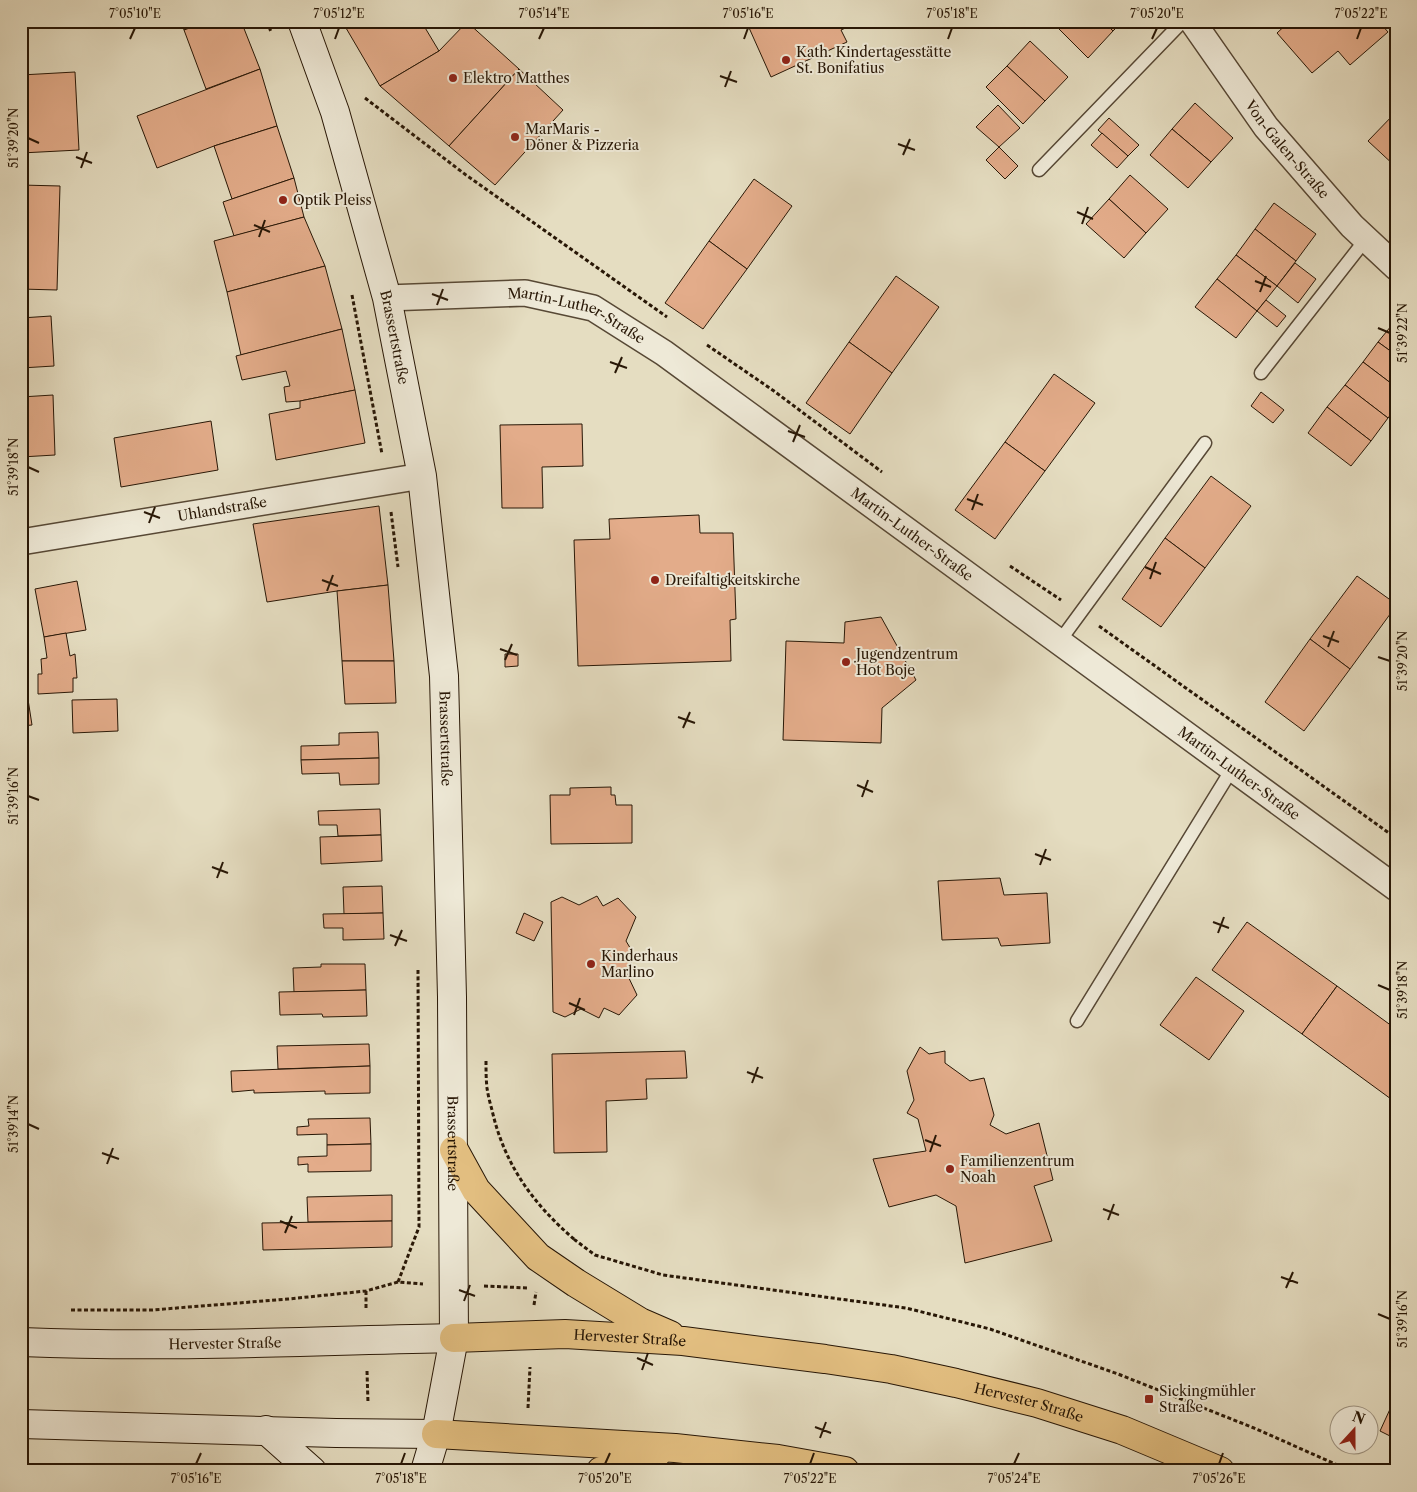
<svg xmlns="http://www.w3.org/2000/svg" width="1417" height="1492" font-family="'Libre Caslon Text',serif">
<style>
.building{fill:#e3ac8a;stroke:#281706}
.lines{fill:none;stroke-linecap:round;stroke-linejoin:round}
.lane-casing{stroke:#574835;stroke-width:15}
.street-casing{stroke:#574835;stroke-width:28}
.secondary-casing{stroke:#281706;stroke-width:30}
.primary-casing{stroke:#281706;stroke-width:30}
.path{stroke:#281706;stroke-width:3;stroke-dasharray:4 2.5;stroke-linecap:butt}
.lane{stroke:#eee9d7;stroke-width:12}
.street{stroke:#eee9d7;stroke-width:25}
.secondary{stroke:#eee9d7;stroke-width:28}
.primary{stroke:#e2be80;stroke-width:28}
.ticks{fill:none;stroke:#281706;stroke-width:2}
.poi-dot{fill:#8f2418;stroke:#eee9d7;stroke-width:2}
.labels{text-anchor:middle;stroke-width:4;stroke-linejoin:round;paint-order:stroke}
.poi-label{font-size:14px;fill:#281706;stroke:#eee9d7;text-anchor:start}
.street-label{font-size:14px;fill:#281706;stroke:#eee9d7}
.neatline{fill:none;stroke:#281706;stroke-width:2}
.ticks-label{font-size:12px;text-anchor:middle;fill:#281706}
</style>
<rect width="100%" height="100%" fill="#e5ddc1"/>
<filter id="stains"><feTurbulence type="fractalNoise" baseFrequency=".004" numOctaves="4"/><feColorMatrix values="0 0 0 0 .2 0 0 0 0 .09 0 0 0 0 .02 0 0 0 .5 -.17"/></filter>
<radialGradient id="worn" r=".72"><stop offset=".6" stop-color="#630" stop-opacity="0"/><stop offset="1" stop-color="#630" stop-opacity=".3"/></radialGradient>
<g class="building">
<polygon points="181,21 209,21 184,30"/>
<polygon points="209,21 241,21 260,69 206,89 184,30"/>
<polygon points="358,21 421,21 439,51 380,86 346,28"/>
<polygon points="746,21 861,21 841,30 847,42 771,77"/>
<polygon points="1051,21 1103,21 1113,31 1088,58"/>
<polygon points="1103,21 1123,21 1113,31"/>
<polygon points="1290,21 1382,21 1380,23 1388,32 1350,65 1338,51 1312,73 1277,33"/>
<polygon points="467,22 519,69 449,146 380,86 439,51"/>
<polygon points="1030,41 1068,77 1045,101 1007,66"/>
<polygon points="1007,66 1045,101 1023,124 986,87"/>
<polygon points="260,69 277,126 214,146 157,168 137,116"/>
<polygon points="519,69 563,110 495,185 449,146"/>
<polygon points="75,72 79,150 21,153 21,75"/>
<polygon points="1195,103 1233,138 1211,162 1172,129"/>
<polygon points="998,105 1020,128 999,147 976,127"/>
<polygon points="1396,112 1396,167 1368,141"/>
<polygon points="1109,118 1139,145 1128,156 1098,130"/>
<polygon points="277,126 294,178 232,199 214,146"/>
<polygon points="1172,129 1211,162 1188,188 1150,155"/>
<polygon points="1102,133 1128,156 1117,168 1091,145"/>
<polygon points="999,147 1018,166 1005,179 986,160"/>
<polygon points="1130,175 1168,209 1146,233 1109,199"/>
<polygon points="294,178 304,217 234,236 223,202"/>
<polygon points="754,179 792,206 747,269 709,241"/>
<polygon points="21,185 60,186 57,290 21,289"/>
<polygon points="1109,199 1146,233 1124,258 1086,224"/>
<polygon points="1274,203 1316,234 1296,261 1255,229"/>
<polygon points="304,217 325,266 227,292 214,241"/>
<polygon points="1255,229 1296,261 1277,286 1236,255"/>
<polygon points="709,241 747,269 703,329 665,303"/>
<polygon points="1236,255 1277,286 1257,311 1217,279"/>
<polygon points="1295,263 1316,279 1298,303 1277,286"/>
<polygon points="325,266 342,329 241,355 227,292"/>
<polygon points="896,276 939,307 892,373 849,342"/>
<polygon points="1217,279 1257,311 1236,338 1195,307"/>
<polygon points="1266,300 1286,316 1277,327 1257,311"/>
<polygon points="51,316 54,366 21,368 21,318"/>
<polygon points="1396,320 1396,355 1378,342"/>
<polygon points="342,329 355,390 300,401 286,402 284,387 290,386 286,371 242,380 236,356"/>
<polygon points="849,342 892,373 850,434 806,403"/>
<polygon points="1378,342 1396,355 1396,387 1363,362"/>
<polygon points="1363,362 1396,387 1396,408 1388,418 1345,385"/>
<polygon points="1054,374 1095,403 1045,471 1005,442"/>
<polygon points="1345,385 1388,418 1371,441 1327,407"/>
<polygon points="355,390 365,443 276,460 269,414 300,408 300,401"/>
<polygon points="1261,392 1284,410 1273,423 1251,406"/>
<polygon points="53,395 55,455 21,457 21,397"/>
<polygon points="1327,407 1371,441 1351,466 1308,433"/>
<polygon points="211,421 218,470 121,487 114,438"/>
<polygon points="582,424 583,466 542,467 543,508 502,508 500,425"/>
<polygon points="1005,442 1045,471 995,539 955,510"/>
<polygon points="1211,476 1251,506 1205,568 1165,538"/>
<polygon points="379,506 388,585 337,591 267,602 253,524"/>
<polygon points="699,515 700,533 733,533 736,619 730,620 731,661 578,666 574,540 610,539 609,519"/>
<polygon points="1165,538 1205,568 1161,627 1122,599"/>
<polygon points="1357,576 1396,604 1396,606 1350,669 1310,639"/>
<polygon points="77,581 86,630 44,637 35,589"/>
<polygon points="388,585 394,661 342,661 337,591"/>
<polygon points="881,617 916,680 882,708 881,743 783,740 786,641 844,643 845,622"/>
<polygon points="66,633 70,656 75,654 77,678 73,678 73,692 38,694 38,674 42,674 41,659 47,658 44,637"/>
<polygon points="1310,639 1350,669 1304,731 1265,702"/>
<polygon points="505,654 518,654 518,666 505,667"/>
<polygon points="342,661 394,661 396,703 345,704"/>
<polygon points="25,680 32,725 21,726 21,681"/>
<polygon points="117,699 118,731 73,733 72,700"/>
<polygon points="378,732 379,758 301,760 301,746 339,745 339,733"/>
<polygon points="379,758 379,784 340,785 339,773 302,774 301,760"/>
<polygon points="611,787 611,795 615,795 616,805 632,805 632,843 551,844 550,795 570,795 570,788"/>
<polygon points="380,809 381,835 338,836 337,825 319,825 318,811"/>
<polygon points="381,835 382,861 321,864 320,837"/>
<polygon points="1000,878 1004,895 1047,893 1050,943 1001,946 998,938 942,940 938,881"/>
<polygon points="382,886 383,913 344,914 343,887"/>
<polygon points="597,896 603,906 618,898 636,917 626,941 635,956 626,972 637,995 619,1015 604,1008 599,1018 581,1009 565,1017 553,1012 551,902 562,897 579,905"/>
<polygon points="383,913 384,939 343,940 343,928 324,928 323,914"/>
<polygon points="524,913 543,922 534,941 516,933"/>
<polygon points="1247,922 1337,986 1302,1034 1212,970"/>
<polygon points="321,964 365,964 366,990 294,992 293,968 321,967"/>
<polygon points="1196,977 1244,1011 1209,1060 1160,1025"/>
<polygon points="1337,986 1396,1029 1396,1092 1391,1099 1302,1034"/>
<polygon points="366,990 367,1016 323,1017 322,1014 280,1015 279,992"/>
<polygon points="369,1044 370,1066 278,1069 277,1046"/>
<polygon points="920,1047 929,1054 945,1051 945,1063 970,1081 984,1078 994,1115 990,1125 1006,1134 1039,1123 1053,1180 1034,1186 1052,1241 965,1263 956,1206 936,1195 889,1207 873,1159 926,1151 918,1119 907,1113 914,1100 907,1071"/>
<polygon points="685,1051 687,1078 646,1079 647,1099 606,1101 607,1152 554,1153 552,1054"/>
<polygon points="370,1066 370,1093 325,1094 325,1091 254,1093 254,1090 232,1092 231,1071"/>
<polygon points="370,1118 371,1144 327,1145 327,1134 297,1135 297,1127 309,1126 308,1119"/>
<polygon points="371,1144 371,1171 308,1172 308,1164 298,1165 298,1157 327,1156 327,1145"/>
<polygon points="392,1195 392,1221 308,1222 307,1197"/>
<polygon points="392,1221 392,1247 263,1250 262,1223"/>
<polygon points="1396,1396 1396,1439 1380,1431"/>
</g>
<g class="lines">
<g class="lane-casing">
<g id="lane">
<polyline points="1039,170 1183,21"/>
<polyline points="1261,373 1366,239"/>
<polyline points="1059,642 1205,443"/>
<polyline points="1077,1021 1232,769"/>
</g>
</g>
<g class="street-casing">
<g id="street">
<path id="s1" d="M1192,21L1266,127L1352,226L1396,267"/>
<path id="s2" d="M387,298L525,293L593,308L664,353L1396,888"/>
<path id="s3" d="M21,542L422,476"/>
</g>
</g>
<g class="secondary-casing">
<g id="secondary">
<path id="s4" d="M302,21L335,112L387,298L422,476L444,676L452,997L454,1338L436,1434L425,1471"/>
<path id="s5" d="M21,1342C166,1348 310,1341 454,1338"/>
<polyline points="21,1424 336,1433 436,1434"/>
<polyline points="266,1430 312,1471"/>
</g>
</g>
<g class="primary-casing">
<g id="primary">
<polyline points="454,1150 476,1190 538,1257 576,1283 640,1322 670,1335"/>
<path id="s6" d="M454,1338L565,1334L683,1341L825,1359L891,1369L956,1383L1037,1403L1122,1430L1220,1471"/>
<polyline points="436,1434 675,1448 778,1459 845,1471"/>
<polyline points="601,1471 657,1453"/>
</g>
</g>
<g class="path">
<polyline points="267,21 271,32"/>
<polyline points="365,98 466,175 667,317"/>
<polyline points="352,295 382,454"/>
<polyline points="707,345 774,391 882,472"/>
<polyline points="391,512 398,567"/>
<polyline points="1010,566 1061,600"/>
<polyline points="1099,626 1396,838"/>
<path d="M486,1061C486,1070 486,1079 487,1088C488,1095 490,1103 492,1110C504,1164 533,1204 575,1240"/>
<polyline points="574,1241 575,1240 595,1255 663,1275 906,1308 990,1329 1118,1374 1254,1428 1351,1471"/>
<polyline points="398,1282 419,1227 418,970"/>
<polyline points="484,1286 528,1288"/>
<polyline points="366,1291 366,1310"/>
<polyline points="534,1305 536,1292"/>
<polyline points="71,1310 152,1310 288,1299 366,1291 398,1282 423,1284"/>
<polyline points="367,1371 368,1403"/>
<polyline points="528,1408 530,1367"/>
<polyline points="367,1471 368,1464"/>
</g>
<use href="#lane" class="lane"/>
<use href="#street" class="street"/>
<use href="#secondary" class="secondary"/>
<use href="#primary" class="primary"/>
</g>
<path class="ticks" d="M130,39L135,28M335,39L339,28M539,39L544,28M744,39L748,28M948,39L952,28M1152,39L1157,28M1357,39L1361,28M720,76L737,82M725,87L731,71M28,138L39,143M898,144L915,150M903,155L910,139M76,157L92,163M81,168L87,152M1077,212L1093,219M1082,224L1088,207M254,225L270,232M259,237L265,220M1255,281L1271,287M1260,292L1266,276M432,294L448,300M437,305L443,289M1378,328L1390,333M610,362L627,368M615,373L622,357M788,431L805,437M793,442L800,425M28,467L39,472M967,499L983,505M972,510L978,494M144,512L160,518M149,523L155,507M1145,567L1161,574M1150,579L1156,562M322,580L338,586M327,591L333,575M1323,636L1339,642M1328,647L1334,631M500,649L517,655M1378,657L1390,661M505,660L512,644M678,717L695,723M683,728L690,712M857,785L873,792M28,796L39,800M862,797L868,780M1035,854L1051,860M1040,865L1046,849M212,867L228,873M217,878L223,862M1213,922L1229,928M1218,933L1224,917M390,935L407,941M395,946L402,930M1378,985L1390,990M569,1003L585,1010M574,1015L580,998M747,1072L763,1078M752,1083L758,1067M28,1124L39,1129M925,1140L941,1146M930,1152L936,1135M102,1153L119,1159M107,1164L113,1148M1103,1209L1119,1215M1108,1220L1114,1204M280,1221L297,1228M285,1233L292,1216M1281,1277L1298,1283M1286,1288L1293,1272M459,1290L475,1296M464,1301L470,1285M1378,1314L1390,1319M637,1358L653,1365M642,1370L648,1353M815,1427L831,1433M820,1438L826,1422M196,1464L201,1453M401,1464L405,1453M605,1464L610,1453M810,1464L814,1453M1014,1464L1019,1453M1219,1464L1223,1453"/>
<g class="poi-dot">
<circle cx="786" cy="60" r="5"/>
<circle cx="453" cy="78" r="5"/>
<circle cx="515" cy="137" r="5"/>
<circle cx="283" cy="200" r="5"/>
<circle cx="655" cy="580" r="5"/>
<circle cx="846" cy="662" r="5"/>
<circle cx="591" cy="964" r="5"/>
<circle cx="950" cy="1169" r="5"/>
<rect x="1144" y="1394" width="10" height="10" rx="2.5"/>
</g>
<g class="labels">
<g class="poi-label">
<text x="796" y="57">Kath. Kindertagesstätte<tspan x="796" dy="16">St. Bonifatius</tspan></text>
<text x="463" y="83">Elektro Matthes</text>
<text x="525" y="134">MarMaris -<tspan x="525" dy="16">Döner &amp; Pizzeria</tspan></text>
<text x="293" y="205">Optik Pleiss</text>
<text x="665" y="585">Dreifaltigkeitskirche</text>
<text x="856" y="659">Jugendzentrum<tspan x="856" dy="16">Hot Boje</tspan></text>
<text x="601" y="961">Kinderhaus<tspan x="601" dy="16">Marlino</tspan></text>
<text x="960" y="1166">Familienzentrum<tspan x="960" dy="16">Noah</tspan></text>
<text x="1159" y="1396">Sickingmühler<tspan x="1159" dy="16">Straße</tspan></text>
</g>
<g class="street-label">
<text dy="5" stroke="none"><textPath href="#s1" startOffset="160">Von-Galen-Straße</textPath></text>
<text dy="5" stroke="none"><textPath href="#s2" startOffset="194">Martin-Luther-Straße</textPath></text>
<text dy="5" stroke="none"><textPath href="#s4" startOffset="330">Brassertstraße</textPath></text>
<text dy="5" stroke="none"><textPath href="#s3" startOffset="204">Uhlandstraße</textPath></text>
<text dy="5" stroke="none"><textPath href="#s2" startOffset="599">Martin-Luther-Straße</textPath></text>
<text dy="5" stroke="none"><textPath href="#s4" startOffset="735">Brassertstraße</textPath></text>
<text dy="5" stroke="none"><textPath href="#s2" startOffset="1004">Martin-Luther-Straße</textPath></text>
<text dy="5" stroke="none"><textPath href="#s4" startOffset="1140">Brassertstraße</textPath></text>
<text dy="5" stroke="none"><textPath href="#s6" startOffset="176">Hervester Straße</textPath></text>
<text dy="5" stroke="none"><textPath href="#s5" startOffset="204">Hervester Straße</textPath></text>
<text dy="5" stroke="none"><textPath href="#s6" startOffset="581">Hervester Straße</textPath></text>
</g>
</g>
<rect width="1417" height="1492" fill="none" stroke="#e5ddc1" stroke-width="55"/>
<g transform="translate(1354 1430) rotate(21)"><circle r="24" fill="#eee9d7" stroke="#9f9583"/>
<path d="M0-4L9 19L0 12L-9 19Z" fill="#8f2418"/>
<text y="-8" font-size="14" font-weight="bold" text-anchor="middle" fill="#281706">N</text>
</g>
<rect x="28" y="28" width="1362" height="1436" class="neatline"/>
<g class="ticks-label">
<text x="135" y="18">7°05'10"E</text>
<text x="339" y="18">7°05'12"E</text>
<text x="544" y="18">7°05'14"E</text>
<text x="748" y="18">7°05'16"E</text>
<text x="952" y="18">7°05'18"E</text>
<text x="1157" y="18">7°05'20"E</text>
<text x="1361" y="18">7°05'22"E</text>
<text transform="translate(14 138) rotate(-90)" y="4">51°39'20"N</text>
<text transform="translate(1403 333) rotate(-90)" y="4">51°39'22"N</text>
<text transform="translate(14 467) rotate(-90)" y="4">51°39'18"N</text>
<text transform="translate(1403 661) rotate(-90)" y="4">51°39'20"N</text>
<text transform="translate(14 796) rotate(-90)" y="4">51°39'16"N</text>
<text transform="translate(1403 990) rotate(-90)" y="4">51°39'18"N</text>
<text transform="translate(14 1124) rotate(-90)" y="4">51°39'14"N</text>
<text transform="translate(1403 1319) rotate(-90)" y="4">51°39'16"N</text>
<text x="196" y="1483">7°05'16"E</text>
<text x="401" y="1483">7°05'18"E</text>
<text x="605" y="1483">7°05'20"E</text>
<text x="810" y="1483">7°05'22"E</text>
<text x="1014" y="1483">7°05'24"E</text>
<text x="1219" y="1483">7°05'26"E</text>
</g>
<rect width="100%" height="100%" filter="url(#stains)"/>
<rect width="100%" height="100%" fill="url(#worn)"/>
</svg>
